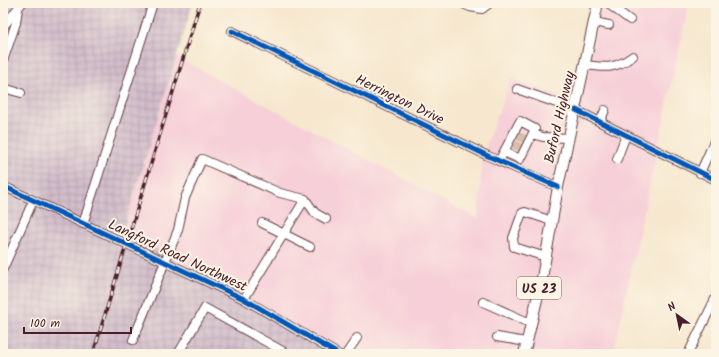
<svg xmlns="http://www.w3.org/2000/svg" width="719" height="357" font-family="Kalam,sans-serif">
<style>
.built{fill:#f6cfd8}
.industrial{fill:url(#industrial-grid)}
.lines{fill:none;stroke-linecap:round;stroke-linejoin:round}
.minor-tunnel{stroke:#d4bfad;stroke-width:8;stroke-dasharray:8 4;stroke-linecap:butt}
.minor-casing{stroke:#643d43;stroke-width:10}
.major-casing{stroke:#643d43;stroke-width:12}
.minor{stroke:#fff;stroke-width:8}
.major{stroke:#fff;stroke-width:10}
.rail-casing{stroke:#4a1f2b;stroke-width:3.5}
.rail{stroke:#fcf5e5;stroke-width:2;stroke-dasharray:6;stroke-linecap:butt}
.cycleway-casing{stroke:#fcf5e5;stroke-width:8}
.cycleway{stroke:#0057b8;stroke-width:5}
.labels{text-anchor:middle;stroke-width:4;stroke-linejoin:round;paint-order:stroke}
.shield{fill:#fcf5e5;stroke:#7f5f63;stroke-width:1}
.shield-label{font-size:13px;font-weight:bold;fill:#4a1f2b}
.street-label{font-size:14px;fill:#4a1f2b;stroke:#fcf5e5}
</style>
<defs>
<pattern id="industrial-grid" width="8" height="8" patternUnits="userSpaceOnUse"><rect width="8" height="8" fill="#d1bdca"/><path d="M0 4h8M4 0v8" fill="none" stroke="#b5a2ae"/></pattern>
</defs>
<rect width="100%" height="100%" fill="#fcf5e5"/>
<filter id="ink" filterUnits="userSpaceOnUse"><feTurbulence type="fractalNoise" baseFrequency=".025" numOctaves="2"/><feDisplacementMap in="SourceGraphic" scale="8" xChannelSelector="R" yChannelSelector="G"/><feConvolveMatrix kernelMatrix="1 2 1 2 8 2 1 2 1" color-interpolation-filters="sRGB"/></filter>
<filter id="wash" filterUnits="userSpaceOnUse"><feTurbulence type="fractalNoise" baseFrequency=".012" numOctaves="4" result="noise"/><feDisplacementMap in="SourceGraphic" scale="16" xChannelSelector="R" yChannelSelector="G"/><feGaussianBlur stdDeviation="0.9" result="paint"/><feColorMatrix in="noise" values="0 0 0 0 0 0 0 0 0 0 0 0 0 0 0 0 0 1.4 0 .05"/><feComposite in="paint" operator="in"/></filter>
<g filter="url(#wash)">
<rect width="100%" height="100%" fill="#f6e7ce"/>
<polygon class="built" points="603,3 689,3 613,354 333,354 175,261 124,227 176,57 478,219 483,154 511,79 579,101"/>
<polygon class="industrial" points="3,3 193,3 124,227 175,261 333,354 3,354"/>
</g>
<g filter="url(#ink)">
<g class="lines">
<g class="minor-tunnel">
<polyline points="518,136 525,139"/>
<polyline points="514,144 521,148"/>
</g>
<g class="minor-casing">
<g id="minor">
<polyline points="461,3 470,7 482,9 490,3"/>
<polyline points="611,6 630,20"/>
<polyline points="594,22 609,25"/>
<polyline points="3,27 22,3"/>
<polyline points="232,31 488,156 558,187"/>
<polyline points="3,61 16,23 18,9"/>
<path d="M585,65C607,68 615,69 633,56"/>
<polyline points="3,88 21,93"/>
<polyline points="517,89 576,110 716,180"/>
<polyline points="600,122 605,110"/>
<polyline points="533,134 543,137 569,138"/>
<polyline points="617,159 626,135"/>
<polyline points="499,161 520,121 535,129 520,159 504,152"/>
<polyline points="700,173 716,137"/>
<polyline points="3,186 244,299 338,354"/>
<polyline points="262,223 310,247"/>
<polyline points="83,224 153,3"/>
<polyline points="546,257 514,247 513,238 522,213 525,212 552,221"/>
<polyline points="3,269 33,201"/>
<polyline points="244,299 305,199"/>
<polyline points="483,302 530,323"/>
<polyline points="497,337 526,342"/>
<polyline points="133,340 165,262 178,230 185,198 202,159 280,193 305,199 315,213 326,219"/>
<polyline points="178,354 205,308 288,354"/>
<polyline points="346,354 357,338"/>
<polyline points="688,354 716,297"/>
</g>
</g>
<g class="major-casing">
<polyline id="major" points="524,354 542,278 558,187 598,3"/>
</g>
<use href="#minor" class="minor"/>
<use href="#major" class="major"/>
<g class="rail-casing">
<polyline id="rail" points="93,354 200,3"/>
</g>
<use href="#rail" class="rail"/>
<g class="cycleway-casing">
<g id="cycleway">
<polyline points="232,31 488,156 558,187"/>
<polyline points="576,110 716,180"/>
<polyline points="3,186 244,299 338,354"/>
</g>
</g>
<use href="#cycleway" class="cycleway"/>
</g>
</g>
<g class="labels">
<rect class="shield" x="517" y="277" width="44" height="22" rx="3"/>
<g class="shield-label">
<text x="539" y="293">US 23</text>
</g>
<g class="street-label">
<text transform="translate(400 99) rotate(26)" y="5">Herrington Drive</text>
<text transform="translate(559 117) rotate(-77)" y="5">Buford Highway</text>
<text transform="translate(178 255) rotate(25)" y="5">Langford Road Northwest</text>
</g>
</g>
<rect width="719" height="357" fill="none" stroke="#fcf5e5" stroke-width="16"/>
<g transform="translate(677 315) rotate(327)" stroke="#fcf5e5" stroke-width="3" paint-order="stroke">
<path d="M0-3L7 15L0 10L-7 15Z" fill="#4a1f2b"/>
<text y="-6" font-size="11" font-weight="bold" text-anchor="middle" fill="#4a1f2b">N</text>
</g>
<path d="M24 327v6h107v-6" fill="none" stroke="#4a1f2b" stroke-width="2"/>
<text x="30" y="327" font-size="12" fill="#4a1f2b" stroke="#fcf5e5" stroke-width="3" paint-order="stroke">100 m</text>
</svg>
